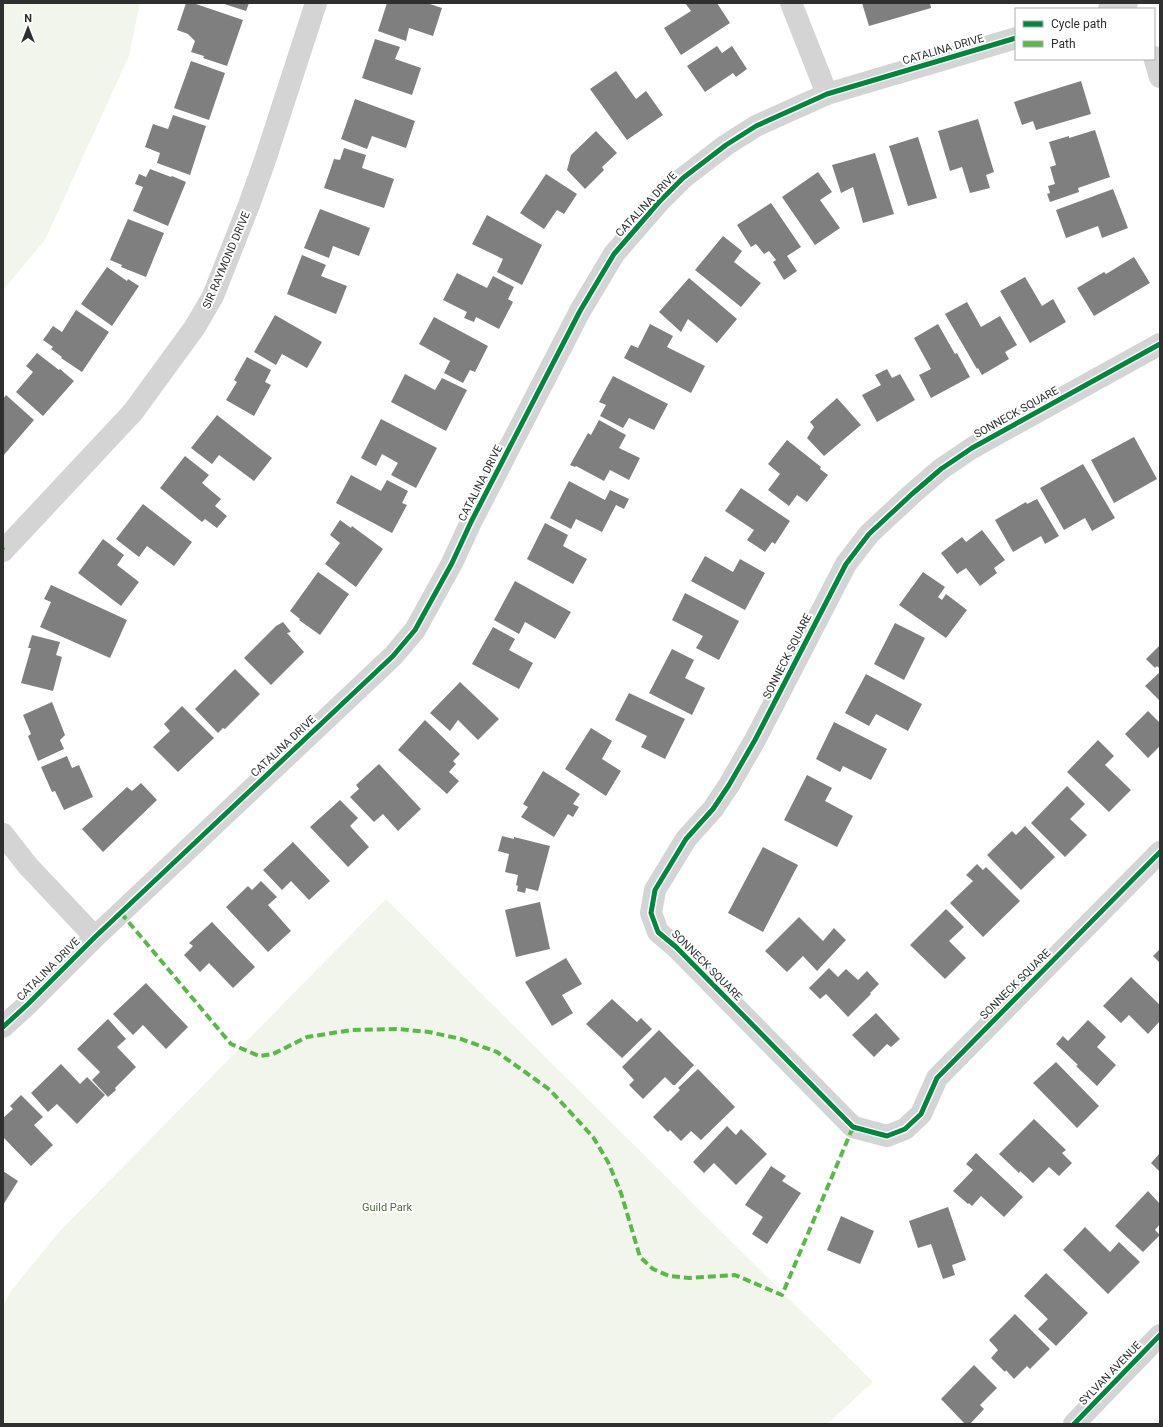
<svg xmlns="http://www.w3.org/2000/svg" width="1163" height="1427" font-family="Roboto,sans-serif">
<style>
.green{fill:#f2f5ec}
.building{fill:#7f7f7f}
.lines{fill:none;stroke-linecap:round;stroke-linejoin:round}
.street{stroke:#d4d4d4;stroke-width:22}
.quiet{stroke:#58b947;stroke-width:4;stroke-dasharray:8 4;stroke-linecap:butt}
.cycleway-casing{stroke:#fff;stroke-width:8}
.cycleway{stroke:#00873e;stroke-width:5}
.labels{text-anchor:middle;stroke-width:4;stroke-linejoin:round;paint-order:stroke}
.street-label{font-size:11px;fill:#2f2f2f;stroke:#fff}
.park-label{font-size:11px;fill:#576a3d;stroke:#fff}
</style>
<rect width="100%" height="100%" fill="#fff"/>
<g class="green">
<polygon points="3,3 140,3 129,56 45,240 3,290"/>
<polygon points="386,899 873,1382 827,1424 3,1424 3,1306 11,1291 60,1231"/>
</g>
<g class="building">
<polygon points="186,3 193,3 243,20 227,66 203,58 204,56 191,52 195,41 188,34 177,30"/>
<polygon points="221,3 249,3 246,11"/>
<polygon points="387,3 427,3 442,8 433,36 409,28 406,41 378,31"/>
<polygon points="685,3 717,3 730,23 681,55 664,28 691,11"/>
<polygon points="862,3 930,3 931,8 869,26"/>
<polygon points="375,39 400,47 395,59 421,68 412,95 362,78"/>
<polygon points="717,46 722,53 732,46 747,69 736,77 733,73 705,92 687,66"/>
<polygon points="191,61 225,73 209,120 174,108"/>
<polygon points="616,71 636,99 646,91 663,115 627,140 590,89"/>
<polygon points="1081,81 1091,114 1036,130 1033,121 1022,125 1014,102"/>
<polygon points="355,99 415,121 406,148 372,136 367,149 341,139"/>
<polygon points="173,115 206,126 190,175 157,163 160,153 145,147 153,124 168,129"/>
<polygon points="978,119 994,172 986,175 990,188 970,193 962,167 950,171 938,131"/>
<polygon points="1095,130 1110,177 1078,188 1079,192 1050,202 1047,194 1050,193 1048,186 1055,184 1050,167 1056,165 1049,142 1069,136 1069,138"/>
<polygon points="596,131 617,153 602,167 604,170 585,189 567,170 571,155"/>
<polygon points="918,137 937,198 908,206 889,146"/>
<polygon points="344,148 366,155 362,168 394,179 384,208 324,188 334,159 340,160"/>
<polygon points="875,153 894,214 863,223 853,187 841,193 832,165"/>
<polygon points="150,169 171,177 172,176 186,182 168,226 133,211 143,187 135,184 139,174 146,177"/>
<polygon points="818,172 832,192 820,200 840,228 815,245 782,197"/>
<polygon points="546,174 577,194 564,214 557,210 544,229 520,213"/>
<polygon points="1113,189 1128,228 1102,238 1098,226 1066,238 1056,210"/>
<polygon points="771,203 801,247 787,256 797,271 784,280 773,262 776,260 769,251 764,254 756,244 751,247 737,225"/>
<polygon points="320,209 370,228 359,256 333,246 329,258 304,248"/>
<polygon points="487,215 542,245 522,285 497,272 503,259 472,244"/>
<polygon points="128,219 164,233 146,277 121,267 122,265 110,260"/>
<polygon points="723,236 742,251 734,262 761,283 741,307 695,270"/>
<polygon points="302,255 326,265 321,276 347,286 336,314 287,294"/>
<polygon points="1134,257 1150,283 1094,316 1077,288 1104,272 1106,274"/>
<polygon points="107,267 127,281 128,279 139,286 112,326 81,304"/>
<polygon points="457,273 487,288 493,276 514,287 508,299 513,302 499,329 476,317 474,322 464,318 467,312 443,300"/>
<polygon points="1025,277 1042,306 1053,299 1066,322 1030,343 1000,291"/>
<polygon points="689,278 737,319 717,343 688,319 681,332 659,312"/>
<polygon points="967,302 981,327 1000,316 1017,345 1005,352 1009,359 982,375 978,368 977,369 945,314"/>
<polygon points="76,310 109,332 82,372 61,358 62,357 51,349 53,347 43,340 53,326 62,332"/>
<polygon points="275,315 322,342 307,368 282,354 276,365 254,352"/>
<polygon points="434,317 488,346 475,372 470,370 463,383 444,373 450,361 419,344"/>
<polygon points="650,324 673,336 667,347 705,366 691,393 624,358 631,345 638,348"/>
<polygon points="938,324 955,354 957,353 970,377 931,398 919,375 931,369 914,338"/>
<polygon points="37,353 59,370 60,369 74,381 43,416 16,392 33,372 26,366"/>
<polygon points="247,357 271,370 265,382 271,385 254,416 226,400 237,382 234,380"/>
<polygon points="887,369 892,378 900,374 915,400 877,422 862,395 881,385 875,375"/>
<polygon points="405,374 435,390 442,378 467,390 446,431 391,402"/>
<polygon points="613,376 668,404 654,430 629,418 623,428 600,416 606,405 599,402"/>
<polygon points="6,395 34,420 3,456 3,399"/>
<polygon points="837,398 861,425 824,456 807,438 814,427 810,422"/>
<polygon points="217,415 272,458 254,481 219,455 212,464 191,448"/>
<polygon points="381,419 437,448 416,488 391,475 398,463 382,454 376,466 361,458"/>
<polygon points="599,420 626,435 619,448 640,458 629,480 610,470 604,481 576,466 575,467 570,465 588,433 591,435"/>
<polygon points="1134,437 1157,479 1114,503 1091,460"/>
<polygon points="787,440 821,467 820,469 828,475 807,502 797,495 789,506 768,490 780,474 768,464"/>
<polygon points="185,456 209,475 202,483 221,499 215,506 227,516 217,528 205,519 202,522 160,488"/>
<polygon points="1083,464 1115,518 1092,531 1085,518 1064,530 1040,488"/>
<polygon points="351,475 381,491 387,480 408,491 402,503 407,505 392,533 336,503"/>
<polygon points="569,481 605,500 610,490 629,499 624,509 616,505 602,532 576,519 571,529 550,518"/>
<polygon points="741,488 790,521 775,544 772,542 765,552 747,540 754,530 725,511"/>
<polygon points="1037,499 1059,536 1045,544 1041,536 1013,552 995,520 1026,502 1027,504"/>
<polygon points="143,504 192,542 174,566 147,546 139,557 116,539"/>
<polygon points="340,520 351,528 352,526 383,549 356,587 325,564 340,543 330,535"/>
<polygon points="545,523 568,535 563,546 587,559 573,584 527,559"/>
<polygon points="982,530 1005,560 994,568 997,573 980,586 966,568 957,574 941,553 962,537 966,542"/>
<polygon points="103,539 124,555 117,565 139,582 121,606 78,573"/>
<polygon points="705,556 733,572 740,559 765,573 745,610 691,581"/>
<polygon points="318,572 349,594 320,635 299,620 300,619 290,611"/>
<polygon points="923,572 945,587 938,597 942,600 946,594 967,610 946,638 899,605"/>
<polygon points="515,581 571,612 555,639 525,622 519,634 494,620"/>
<polygon points="51,585 127,620 110,658 40,627 51,602 44,599"/>
<polygon points="685,593 739,621 719,660 696,648 703,636 672,620"/>
<polygon points="283,622 291,632 287,633 304,652 271,685 244,658 276,626"/>
<polygon points="895,623 925,638 904,680 874,664"/>
<polygon points="493,627 515,639 509,650 533,663 519,689 472,664"/>
<polygon points="32,635 60,642 56,655 62,657 53,691 21,683 31,648 28,648"/>
<polygon points="1160,645 1160,669 1157,666 1155,668 1146,659"/>
<polygon points="672,649 694,660 685,678 705,688 692,715 649,693"/>
<polygon points="235,669 260,694 225,729 223,728 218,733 195,709"/>
<polygon points="1160,672 1160,701 1145,686"/>
<polygon points="866,674 922,704 908,731 876,714 869,726 845,713"/>
<polygon points="460,682 499,719 478,740 458,720 450,731 430,713"/>
<polygon points="629,693 685,719 665,759 641,747 647,736 615,720"/>
<polygon points="52,702 65,735 60,740 64,749 38,761 28,736 31,734 23,715"/>
<polygon points="182,706 214,738 178,772 153,747 170,731 164,724"/>
<polygon points="1148,711 1160,723 1160,746 1148,758 1125,734"/>
<polygon points="425,720 460,754 453,761 456,764 449,772 459,781 447,794 398,750"/>
<polygon points="834,722 887,749 871,780 843,766 840,772 816,759"/>
<polygon points="591,728 612,741 602,759 621,771 606,796 565,769"/>
<polygon points="1098,740 1114,756 1105,765 1131,790 1109,812 1067,772"/>
<polygon points="67,756 72,768 79,765 93,797 64,810 55,791 52,792 41,767"/>
<polygon points="379,764 421,809 398,831 383,814 374,822 350,797 359,789 356,785"/>
<polygon points="543,771 580,794 573,804 579,807 573,817 568,814 554,837 521,817 528,807 523,804"/>
<polygon points="807,775 832,788 825,801 853,816 837,847 784,820"/>
<polygon points="141,783 157,800 103,852 82,829 127,787 132,791"/>
<polygon points="1067,786 1085,804 1070,819 1087,835 1065,857 1031,823"/>
<polygon points="340,800 358,818 350,826 369,847 348,867 310,827"/>
<polygon points="1025,826 1055,857 1021,890 987,855 1012,831 1016,835"/>
<polygon points="502,836 514,839 514,837 550,846 538,891 526,888 525,893 517,891 518,886 516,885 518,875 505,872 509,854 498,851"/>
<polygon points="293,842 330,881 309,900 291,881 282,890 263,870"/>
<polygon points="763,847 798,865 763,932 728,913"/>
<polygon points="977,864 983,870 986,867 1020,901 983,937 950,903 973,881 966,875"/>
<polygon points="261,881 277,897 268,905 291,931 268,952 226,907 248,886 252,890"/>
<polygon points="540,902 550,949 516,957 505,910"/>
<polygon points="946,909 964,927 949,941 966,958 945,979 910,945"/>
<polygon points="799,917 823,941 834,928 846,940 817,971 803,956 787,972 765,951"/>
<polygon points="212,922 255,967 233,988 209,963 200,972 184,955 193,946 189,943"/>
<polygon points="1160,949 1160,963 1153,956"/>
<polygon points="566,958 582,984 562,995 573,1013 552,1026 525,982"/>
<polygon points="829,968 838,977 846,969 858,980 867,971 879,984 870,993 871,994 848,1017 826,994 820,999 809,988"/>
<polygon points="1131,977 1160,1005 1160,1021 1148,1034 1129,1015 1121,1023 1103,1006"/>
<polygon points="146,983 188,1027 166,1049 143,1025 133,1035 113,1014"/>
<polygon points="612,999 637,1022 641,1018 652,1029 622,1058 586,1024"/>
<polygon points="876,1013 900,1039 891,1047 887,1044 874,1057 852,1035"/>
<polygon points="108,1019 126,1039 117,1047 136,1067 115,1088 116,1090 108,1097 92,1080 100,1072 77,1049"/>
<polygon points="1088,1020 1106,1037 1097,1047 1116,1065 1097,1086 1076,1066 1078,1065 1056,1044 1063,1036 1068,1041"/>
<polygon points="659,1030 694,1065 675,1085 673,1085 665,1077 643,1099 629,1085 634,1080 622,1067"/>
<polygon points="1056,1062 1099,1106 1077,1128 1033,1083"/>
<polygon points="61,1064 80,1084 87,1077 105,1095 77,1124 57,1104 48,1112 31,1093"/>
<polygon points="698,1069 735,1107 701,1140 691,1131 681,1141 670,1130 668,1132 653,1117 680,1090 678,1088"/>
<polygon points="21,1095 43,1117 34,1125 53,1145 31,1166 3,1137 3,1118 13,1109 10,1106"/>
<polygon points="1034,1119 1066,1150 1062,1153 1072,1163 1059,1176 1049,1167 1033,1183 1020,1171 1019,1173 999,1154"/>
<polygon points="727,1126 736,1135 741,1129 767,1154 736,1185 714,1163 704,1173 693,1162"/>
<polygon points="976,1153 1023,1197 1004,1217 981,1196 972,1206 969,1203 968,1204 953,1191 973,1170 966,1164"/>
<polygon points="1160,1153 1160,1172 1151,1163"/>
<polygon points="771,1166 786,1176 782,1181 801,1193 767,1244 752,1234 763,1217 745,1205"/>
<polygon points="3,1171 18,1181 3,1205"/>
<polygon points="1148,1191 1160,1204 1160,1224 1155,1230 1160,1235 1143,1252 1115,1226"/>
<polygon points="948,1207 966,1260 952,1265 955,1275 943,1279 931,1244 918,1248 909,1221"/>
<polygon points="841,1216 874,1231 860,1264 827,1250"/>
<polygon points="1085,1227 1110,1252 1119,1242 1140,1262 1108,1294 1063,1250"/>
<polygon points="1046,1273 1088,1313 1056,1346 1038,1329 1048,1319 1024,1296"/>
<polygon points="1015,1314 1050,1349 1030,1369 1027,1366 1014,1379 1006,1370 1005,1372 991,1358 998,1350 989,1340"/>
<polygon points="974,1365 997,1388 980,1405 984,1409 970,1424 965,1424 941,1399"/>
</g>
<g class="lines">
<g class="street">
<polyline points="791,3 827,94"/>
<polyline points="1109,9 1127,3"/>
<polyline points="1154,57 1160,77"/>
<polyline points="1160,344 972,448 941,469 912,494 869,534 846,564 755,740 729,785 713,809 686,839 655,890 651,913 658,932 676,947 853,1127 887,1136 905,1129 921,1114 937,1078 1160,852"/>
<polyline points="3,551 133,412 195,327 213,296 249,205 264,163 316,3"/>
<polyline points="3,834 28,866 95,937"/>
<polyline points="3,1027 28,1004 95,937 393,656 415,630 452,563 471,522 580,311 614,254 659,202 683,178 726,145 756,126 827,94 1016,38"/>
<polyline points="1074,1424 1160,1335"/>
</g>
<g class="quiet">
<polyline points="3,549 4,550"/>
<polyline points="121,913 231,1044 259,1056 273,1054 307,1037 352,1030 398,1029 429,1032 461,1039 497,1052 550,1090 593,1137 608,1162 621,1193 640,1257 653,1269 669,1276 689,1278 735,1275 782,1295 853,1127"/>
</g>
<g class="cycleway-casing">
<g id="cycleway">
<polyline points="1160,344 972,448 941,469 912,494 869,534 846,564 755,740 729,785 713,809 686,839 655,890 651,913 658,932 676,947 853,1127 887,1136 905,1129 921,1114 937,1078 1160,852"/>
<polyline points="3,1027 28,1004 95,937 393,656 415,630 452,563 471,522 580,311 614,254 659,202 683,178 726,145 756,126 827,94 1016,38"/>
<polyline points="1074,1424 1160,1335"/>
</g>
</g>
<use href="#cycleway" class="cycleway"/>
</g>
<g class="labels">
<g class="street-label">
<text transform="translate(943 49) rotate(-16)" y="4">CATALINA DRIVE</text>
<text transform="translate(646 204) rotate(-47)" y="4">CATALINA DRIVE</text>
<text transform="translate(226 260) rotate(-67)" y="4">SIR RAYMOND DRIVE</text>
<text transform="translate(1016 412) rotate(-29)" y="4">SONNECK SQUARE</text>
<text transform="translate(480 483) rotate(-63)" y="4">CATALINA DRIVE</text>
<text transform="translate(787 656) rotate(-63)" y="4">SONNECK SQUARE</text>
<text transform="translate(283 746) rotate(-43)" y="4">CATALINA DRIVE</text>
<text transform="translate(707 965) rotate(45)" y="4">SONNECK SQUARE</text>
<text transform="translate(48 969) rotate(-45)" y="4">CATALINA DRIVE</text>
<text transform="translate(1015 984) rotate(-45)" y="4">SONNECK SQUARE</text>
<text transform="translate(1110 1373) rotate(-46)" y="4">SYLVAN AVENUE</text>
</g>
<g class="park-label">
<text x="387" y="1211">Guild Park</text>
</g>
</g>
<rect width="1163" height="1427" fill="none" stroke="#2f2f2f" stroke-width="8"/>
<rect x="1015" y="8" width="140" height="52" fill="#ffffff" stroke="#acacac"/>
<rect x="1023" y="21" width="20" height="6" fill="#00873e" stroke="#acacac"/>
<text x="1051" y="28" font-size="12" fill="#2f2f2f">Cycle path</text>
<rect x="1023" y="41" width="20" height="6" fill="#58b947" stroke="#acacac"/>
<text x="1051" y="48" font-size="12" fill="#2f2f2f">Path</text>
<g transform="translate(28 28)" stroke="#ffffff" stroke-width="3" paint-order="stroke">
<path d="M0-3L7 15L0 10L-7 15Z" fill="#2f2f2f"/>
<text y="-6" font-size="11" font-weight="bold" text-anchor="middle" fill="#2f2f2f">N</text>
</g>
</svg>
